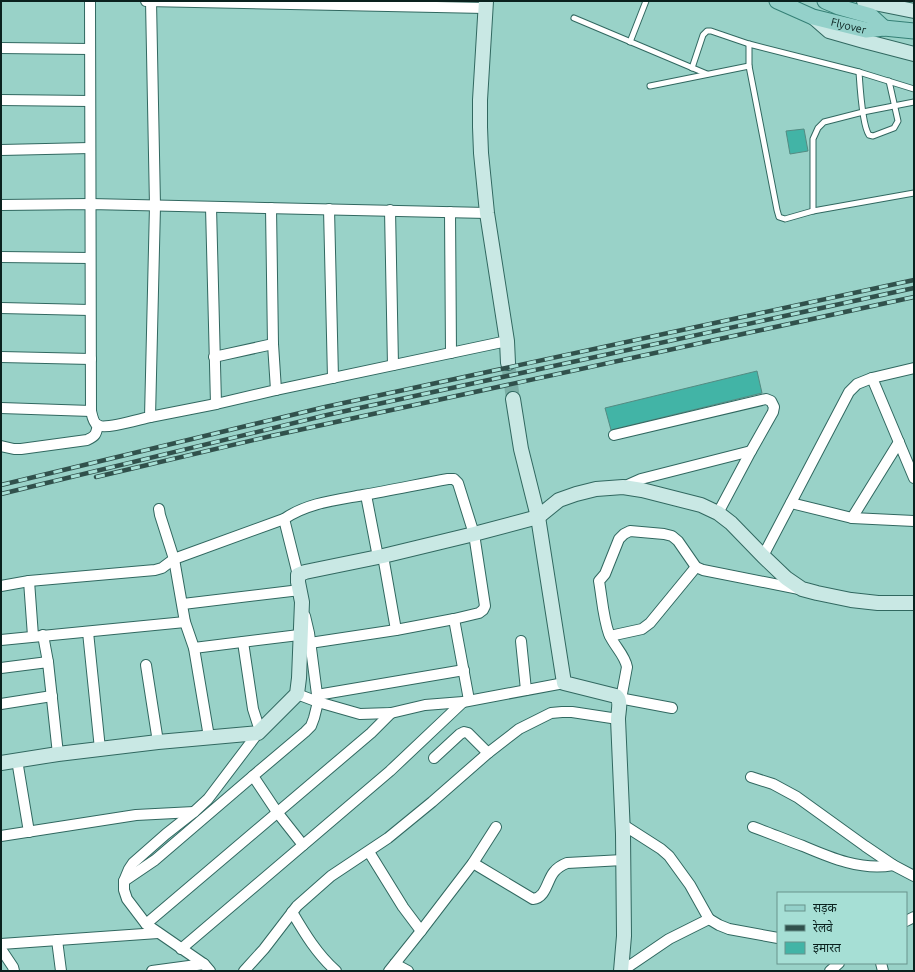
<svg xmlns="http://www.w3.org/2000/svg" width="915" height="972" font-family="Ubuntu,'Noto Sans Devanagari',sans-serif">
<style>
.building{fill:#42b4a6;stroke:#548b82}
.lines{fill:none;stroke-linecap:round;stroke-linejoin:round}
.secondary-tunnel{stroke:#7cafa6;stroke-width:14;stroke-dasharray:14 7;stroke-linecap:butt}
.lane-casing{stroke:#316860;stroke-width:7}
.street-casing{stroke:#316860;stroke-width:12}
.secondary-casing{stroke:#316860;stroke-width:16}
.primary-casing{stroke:#358076;stroke-width:17}
.lane{stroke:#fff;stroke-width:5}
.street{stroke:#fff;stroke-width:10}
.secondary{stroke:#c9e8e4;stroke-width:14}
.primary{stroke:#94d1ca;stroke-width:15}
.rail-casing{stroke:#31514c;stroke-width:4.5}
.rail{stroke:#a6dfd5;stroke-width:3;stroke-dasharray:9;stroke-linecap:butt}
.labels{text-anchor:middle;stroke-width:3;stroke-linejoin:round;paint-order:stroke}
.street-label{font-size:11px;fill:#0a211e;stroke:#a6dfd5}
</style>
<rect width="100%" height="100%" fill="#99d2c8"/>
<g class="building">
<polygon points="804,129 808,151 790,154 786,131"/>
<polygon points="757,371 762,393 611,430 605,408"/>
</g>
<g class="lines">
<polyline class="secondary-tunnel" points="508,363 513,399"/>
<g class="lane-casing">
<g id="lane">
<polyline points="574,18 707,74"/>
<polyline points="630,42 646,1"/>
<polyline points="749,44 749,66 777,210 779,217 785,219 813,211 914,193"/>
<polyline points="692,68 703,35 707,31 711,31 749,44 859,72 914,89"/>
<path d="M859,72C860,86 862,125 869,135L873,136L894,128L898,121L889,81"/>
<polyline points="650,86 749,66"/>
<polyline points="813,211 813,139 818,128 824,122 863,112 914,102"/>
</g>
</g>
<g class="street-casing">
<g id="street">
<path d="M90,1L91,411C92,415 93,422 97,425C105,430 140,419 150,417L155,206L151,1"/>
<polyline points="146,1 485,8"/>
<polyline points="1,48 90,49"/>
<polyline points="1,100 90,101"/>
<polyline points="1,150 90,148"/>
<polyline points="1,205 90,204 487,213"/>
<polyline points="211,207 216,404"/>
<polyline points="271,208 273,344 276,390"/>
<polyline points="329,209 333,378"/>
<polyline points="390,210 393,365"/>
<polyline points="450,212 451,353"/>
<polyline points="1,257 90,258"/>
<polyline points="1,308 90,310"/>
<polyline points="1,357 91,359"/>
<polyline points="214,357 273,344"/>
<polyline points="872,378 914,478"/>
<polyline points="1,408 91,411"/>
<polyline points="150,417 216,404 276,390 507,341"/>
<polyline points="614,435 766,399 771,401 774,407 773,412 751,451 718,513"/>
<path d="M1,446L14,449H21L87,440C96,436 96,434 98,425"/>
<polyline points="623,487 641,479 751,451"/>
<polyline points="366,495 378,557"/>
<polyline points="791,503 852,518 914,521"/>
<polyline points="159,509 160,515 174,559 185,622 194,648 209,737"/>
<polyline points="852,518 899,442"/>
<polyline points="284,519 298,575"/>
<polyline points="383,556 396,630"/>
<polyline points="763,556 849,392 857,384 872,378 914,368"/>
<polyline points="29,581 33,636"/>
<path d="M1,586L29,581L155,570L162,568L174,559L284,519C307,503 336,500 363,495C392,490 420,484 448,479H454L458,483L474,534L485,606L483,610L479,613L454,619L396,630L310,643"/>
<polyline points="183,604 300,590"/>
<polyline points="454,619 469,700"/>
<polyline points="88,632 100,749"/>
<polyline points="43,635 48,662"/>
<polyline points="610,636 642,629 650,623 696,567"/>
<polyline points="1,640 185,622"/>
<polyline points="521,641 526,690"/>
<polyline points="243,642 253,709 260,731"/>
<polyline points="194,648 307,634"/>
<polyline points="146,665 158,742"/>
<polyline points="1,668 48,662 58,754"/>
<polyline points="297,694 318,702 360,714 391,713 425,705 463,702 564,683"/>
<polyline points="317,695 464,670"/>
<polyline points="619,698 672,708"/>
<path d="M621,699L627,667C625,655 614,646 609,634C603,617 602,598 599,581L605,574L619,539L624,534L630,531L664,534L672,536L678,541L696,567L703,570L799,589"/>
<polyline points="1,704 52,696"/>
<polyline points="434,758 460,734 464,732 468,733 488,753"/>
<polyline points="17,760 29,832"/>
<polyline points="751,777 773,784 797,797 865,846 893,865 914,876"/>
<path d="M753,827C770,833 786,840 803,846C831,858 862,871 893,865"/>
<polyline points="1,836 136,815 194,812"/>
<polyline points="303,845 277,812 253,776 305,732 311,726 314,718 318,702 309,633 305,616"/>
<polyline points="369,852 403,907 421,931"/>
<path d="M473,863L533,899C546,898 547,880 554,872C558,867 562,865 567,863L623,860"/>
<polyline points="124,881 155,860 253,776"/>
<path d="M292,912C305,934 317,954 336,971"/>
<polyline points="709,919 719,925 729,929 778,938"/>
<polyline points="906,921 914,917"/>
<polyline points="146,924 371,733 391,713"/>
<polyline points="57,940 61,971"/>
<polyline points="1,944 158,933"/>
<polyline points="1,949 13,967 14,971"/>
<polyline points="181,949 390,771 463,702"/>
<polyline points="881,963 883,971"/>
<polyline points="395,964 408,971"/>
<polyline points="152,971 204,964"/>
<polyline points="210,971 204,964 146,924 127,899 124,890 124,881 129,869 133,863 166,834 194,812 208,799 258,733"/>
<polyline points="244,971 264,949 297,906 331,876 388,838 432,802 488,753 519,729 551,713 562,712 572,712 618,719"/>
<polyline points="389,971 421,931 473,863 496,827"/>
<polyline points="622,971 669,939 709,919 690,885 669,856 661,849 622,824"/>
<polyline points="830,971 839,963"/>
</g>
</g>
<g class="secondary-casing">
<g id="secondary">
<polyline points="486,1 480,100 480,127 481,153 487,213 507,341 508,363"/>
<polyline points="864,1 914,11"/>
<polyline points="813,17 829,31 864,41 914,54"/>
<path d="M513,399L521,449L538,517L564,683L616,696C622,701 618,712 618,719L623,834L624,936L621,971"/>
<polyline points="1,763 58,754 158,742 258,733 297,694 299,678 302,602 298,582 298,575 305,572 383,556 474,534 538,517 559,500 576,494 596,489 623,487 642,490 701,505 718,513 731,523 763,556 786,578 802,589 817,593 851,600 878,603 914,603"/>
</g>
</g>
<g class="primary-casing">
<g id="primary">
<path id="s1" d="M777,1L813,17L866,30L884,28L914,31"/>
<polyline points="825,1 839,7 871,16 884,28"/>
</g>
</g>
<use href="#lane" class="lane"/>
<use href="#street" class="street"/>
<use href="#secondary" class="secondary"/>
<use href="#primary" class="primary"/>
<g class="rail-casing">
<g id="rail">
<polyline points="96,477 271,436 914,297"/>
<polyline points="1,485 325,407 914,280"/>
<polyline points="1,494 327,415 914,288"/>
</g>
</g>
<use href="#rail" class="rail"/>
</g>
<g class="labels">
<g class="street-label">
<text dy="4" stroke="none"><textPath href="#s1" startOffset="76">Flyover</textPath></text>
</g>
</g>
<rect width="915" height="972" fill="none" stroke="#0a211e" stroke-width="4"/>
<rect x="777" y="892" width="130" height="72" fill="#a6dfd5" stroke="#68938c"/>
<rect x="785" y="905" width="20" height="6" fill="#94d1ca" stroke="#68938c"/>
<text x="813" y="912" font-size="12" fill="#0a211e">सड़क</text>
<rect x="785" y="925" width="20" height="6" fill="#31514c" stroke="#68938c"/>
<text x="813" y="932" font-size="12" fill="#0a211e">रेलवे</text>
<rect x="785" y="942" width="20" height="12" fill="#42b4a6" stroke="#68938c"/>
<text x="813" y="952" font-size="12" fill="#0a211e">इमारत</text>
</svg>
